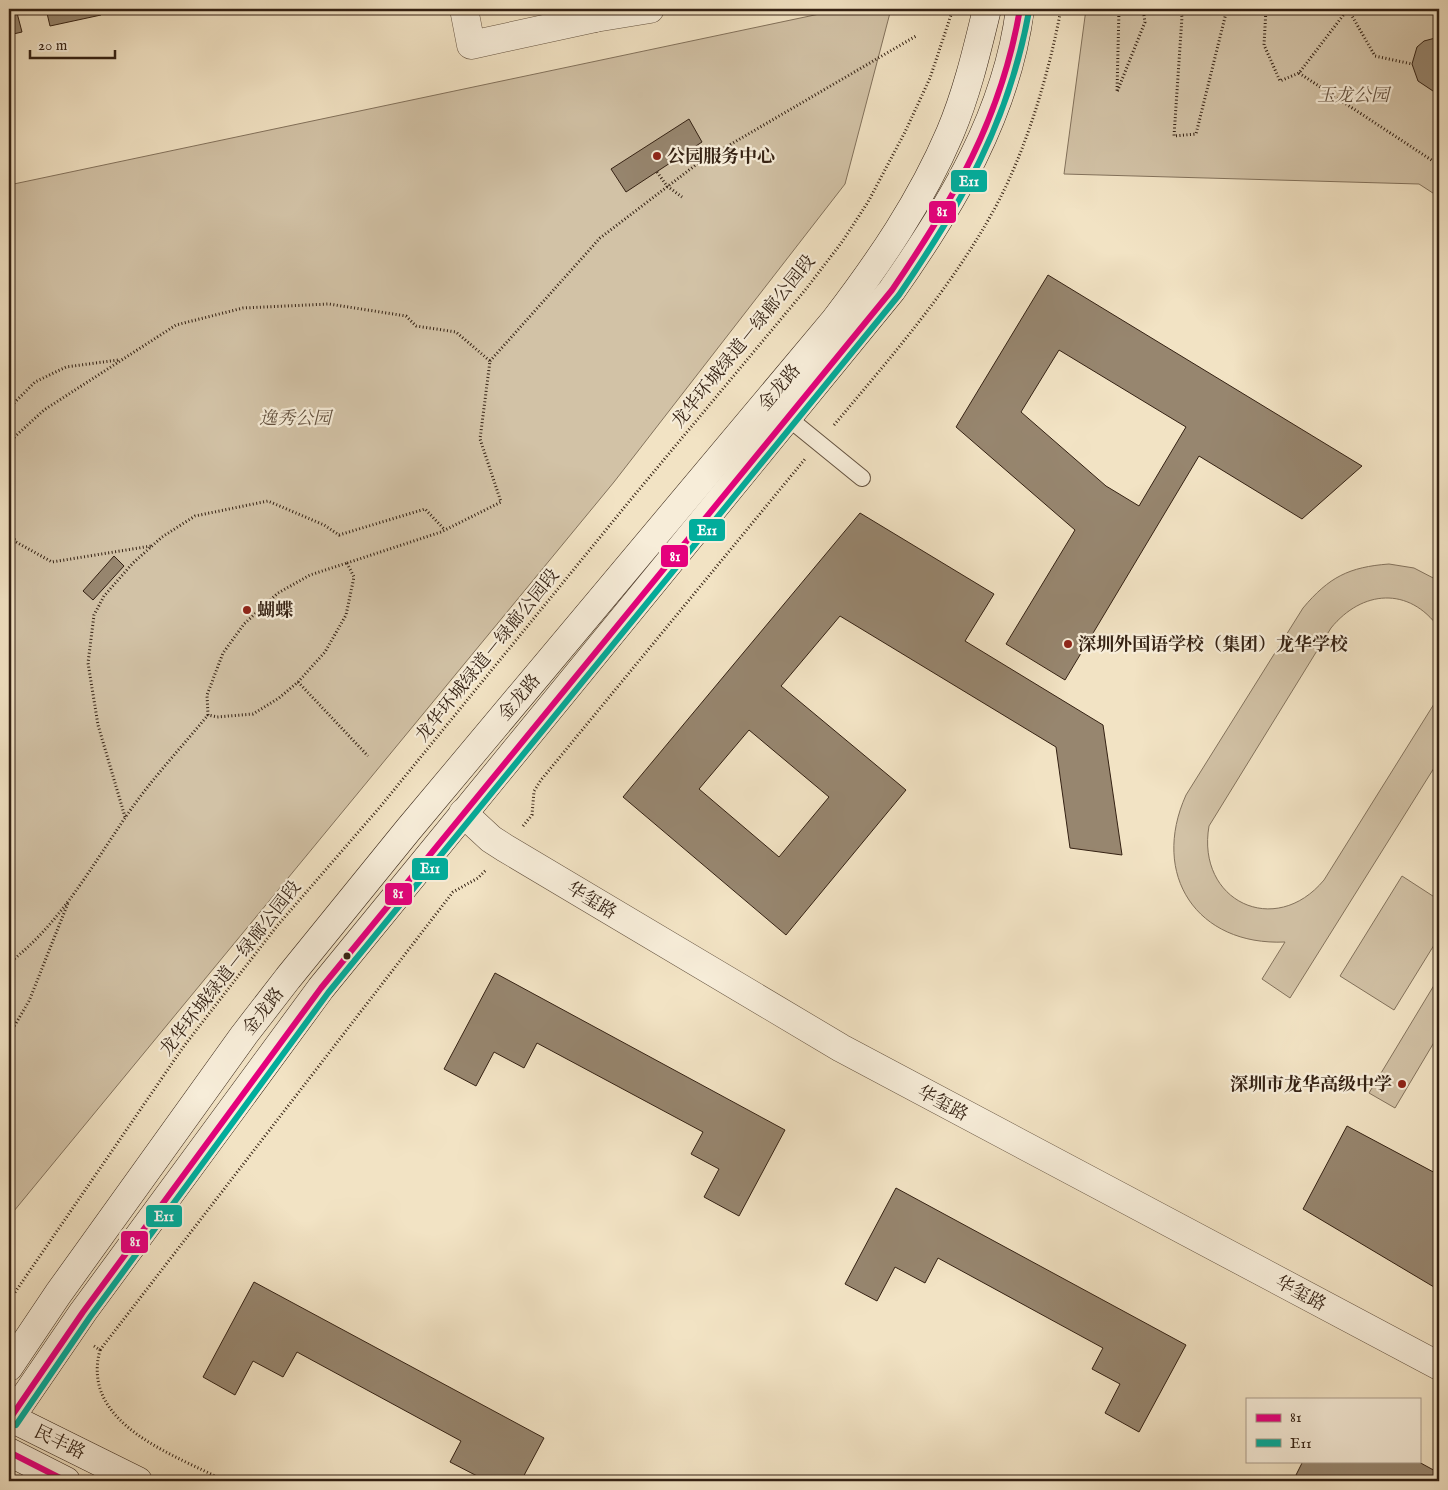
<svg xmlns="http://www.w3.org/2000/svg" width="1448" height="1490" font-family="'IM FELL English','Noto Serif SC',serif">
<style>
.green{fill:#d2c2a6;stroke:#83725c}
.building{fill:#97866f;stroke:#342113;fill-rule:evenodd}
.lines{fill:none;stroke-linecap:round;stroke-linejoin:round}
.service-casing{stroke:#64523f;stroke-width:18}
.minor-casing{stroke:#64523f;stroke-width:29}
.tertiary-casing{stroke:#64523f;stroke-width:29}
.secondary-casing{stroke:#342113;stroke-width:29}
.path{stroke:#342113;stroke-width:3;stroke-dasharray:1 2.5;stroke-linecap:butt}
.service{stroke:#f7edd9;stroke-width:16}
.minor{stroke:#f7edd9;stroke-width:28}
.tertiary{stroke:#f7edd9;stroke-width:28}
.secondary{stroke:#f7edd9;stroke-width:28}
.bus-1-casing{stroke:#f7edd9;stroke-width:10}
.bus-2-casing{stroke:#f7edd9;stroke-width:10}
.bus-1{stroke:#e5007d;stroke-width:6}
.bus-2{stroke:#01ad9c;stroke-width:6}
.poi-dot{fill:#8f2418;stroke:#f7edd9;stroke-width:2}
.bus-dot{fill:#342113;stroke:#f7edd9;stroke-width:2}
.labels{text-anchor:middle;stroke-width:4.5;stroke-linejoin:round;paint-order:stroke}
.park-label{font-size:18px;font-style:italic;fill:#63513f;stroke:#f7edd9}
.poi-label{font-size:18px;font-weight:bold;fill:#342113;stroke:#f7edd9;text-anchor:start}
.street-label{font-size:18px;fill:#342113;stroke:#f7edd9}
.line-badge{stroke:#f7edd9;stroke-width:2}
.badge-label{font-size:14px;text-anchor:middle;font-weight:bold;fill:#fff}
</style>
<rect width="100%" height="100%" fill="#f2e3c4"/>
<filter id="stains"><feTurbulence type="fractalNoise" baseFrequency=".004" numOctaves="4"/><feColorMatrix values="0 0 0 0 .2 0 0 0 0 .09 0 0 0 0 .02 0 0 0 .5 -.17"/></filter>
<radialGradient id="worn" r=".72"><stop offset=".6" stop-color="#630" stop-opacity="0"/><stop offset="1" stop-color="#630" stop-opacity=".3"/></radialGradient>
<g class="green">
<polygon points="843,9 891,9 845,184 614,482 9,1217 9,185"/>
<polygon points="1086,9 1439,9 1439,197 1419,184 1064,174"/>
<path d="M1389,564L1414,568L1439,581V628C1409,586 1362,590 1331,628L1209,826C1196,901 1275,939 1324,880L1439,696V760L1290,998L1262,979L1285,942C1197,946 1150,875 1186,795L1303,608C1329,577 1349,567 1389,564Z"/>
<polygon points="1402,876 1439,900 1439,937 1394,1010 1340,976"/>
<polygon points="1439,977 1439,1034 1395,1108 1369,1093"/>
</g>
<g class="building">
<polygon points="9,9 16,9 22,32 9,35"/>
<polygon points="46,9 100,9 101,15 50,26"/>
<polygon points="1439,37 1439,91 1433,91 1418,81 1412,64 1417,47 1424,41"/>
<polygon points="689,119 702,142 626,192 611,169"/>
<path d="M1048,275L1362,466L1302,519L1199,456L1065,680L1006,644L1075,530L956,427ZM1059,350L1186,427L1139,506L1106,486L1021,412Z"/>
<path d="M860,513L994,594L965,641L1103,725L1122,855L1070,848L1056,747L840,616L781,686L906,790L786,935L623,797ZM749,730L829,797L779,857L699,789Z"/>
<polygon points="114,556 124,566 93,600 83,591"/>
<polygon points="495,973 785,1130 739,1216 704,1197 719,1169 691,1154 703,1132 537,1043 524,1068 494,1052 476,1086 444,1069"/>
<polygon points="1347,1126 1439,1175 1439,1290 1303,1209"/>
<polygon points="896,1188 1186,1345 1139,1432 1105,1413 1120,1384 1092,1369 1103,1348 938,1258 925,1283 895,1267 877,1301 845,1284"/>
<polygon points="254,1282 544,1438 521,1481 477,1481 479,1477 450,1462 461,1441 297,1352 283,1377 253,1361 235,1395 203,1377"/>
<polygon points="1303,1461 1417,1461 1439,1473 1439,1481 1293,1481"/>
</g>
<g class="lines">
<g class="service-casing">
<polyline id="service" points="787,417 862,478"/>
</g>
<g class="minor-casing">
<g id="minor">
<polyline points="464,9 471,45 595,18"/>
<polyline points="593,9 595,18 650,9"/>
</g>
</g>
<g class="tertiary-casing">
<polyline id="tertiary" points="463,813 491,839 505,848 841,1048 1439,1366"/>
</g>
<g class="secondary-casing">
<g id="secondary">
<path d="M9,1367L58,1294L244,1035L288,978L408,830L835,320C880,261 921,201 950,133C967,93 977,50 987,9"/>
<polyline points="9,1417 138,1481"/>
<path d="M9,1420L83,1312L321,988L892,290C951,206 1007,113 1020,9"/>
<polyline points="9,1452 66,1481"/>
</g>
</g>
<g class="path">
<polyline points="1119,9 1117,92 1145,22 1143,9"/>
<polyline points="1180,9 1182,17 1174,136 1196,134 1227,9"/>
<polyline points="1266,9 1264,45 1280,81 1299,73 1348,9 1375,56 1412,64"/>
<polyline points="1349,9 1439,13"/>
<polyline points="1299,73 1439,165"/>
<polyline points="657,172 667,186 682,197"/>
<polyline points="490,361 600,238 697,164 916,36"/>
<polyline points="9,408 35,382 66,367 118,360"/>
<path d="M834,425C892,356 953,286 996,206C1027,148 1049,73 1061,9"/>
<polyline points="9,442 44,410 176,325 243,308 329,304 406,316 416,326 456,332 490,361 480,439 501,502 441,532 347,563"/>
<polyline points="9,530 16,542 52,562 151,546"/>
<polygon points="347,563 354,577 346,615 325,652 298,682 279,698 253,714 217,717 208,715 207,695 223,653 244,624 278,593 310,575"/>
<polyline points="298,682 368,756"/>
<polyline points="125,817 98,725 88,663 94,615 104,596 133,563 162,537 195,516 268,501 324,525 339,535 425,509 445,530"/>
<polyline points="523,826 532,815 534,791 541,780 805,459"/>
<path d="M9,963C59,925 90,869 125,818C149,782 180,749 208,715"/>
<polyline points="9,1035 29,1001 68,903"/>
<polyline points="9,1301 184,1046 277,926 380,807 632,498 806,289 842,242 868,202 905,132 930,78 953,9"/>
<path d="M94,1346L100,1350C80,1424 173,1454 225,1481"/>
<polyline points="100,1350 453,892 478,878 486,870"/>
</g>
<use href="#service" class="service"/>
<use href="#minor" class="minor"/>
<use href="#tertiary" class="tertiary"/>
<use href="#secondary" class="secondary"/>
<g class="bus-1-casing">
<g id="bus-1">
<path d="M9,1420L83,1312L321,988L892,290C954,199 1001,119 1020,9"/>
<polyline points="9,1452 66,1481"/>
</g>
</g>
<g class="bus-2-casing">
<path id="bus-2" d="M16,1425L90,1317L328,993L899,295C962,203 1009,122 1029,11"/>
</g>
<use href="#bus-1" class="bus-1"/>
<use href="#bus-2" class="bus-2"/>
</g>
<g class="poi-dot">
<circle cx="657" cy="156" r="5"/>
<circle cx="247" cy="610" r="5"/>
<circle cx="1068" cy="644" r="5"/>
<circle cx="1402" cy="1084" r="5"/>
</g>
<circle class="bus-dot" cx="347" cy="956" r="4.5"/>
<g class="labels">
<g class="park-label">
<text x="1353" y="101">玉龙公园</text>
<text x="295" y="424">逸秀公园</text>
</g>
<g class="poi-label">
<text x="667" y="162">公园服务中心</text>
<text x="257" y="616">蝴蝶</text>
<text x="1078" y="650">深圳外国语学校（集团）龙华学校</text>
<text x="1392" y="1090" text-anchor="end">深圳市龙华高级中学</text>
</g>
<g class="street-label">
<text transform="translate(743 341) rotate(-51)" y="6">龙华环城绿道－绿廊公园段</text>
<text transform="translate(779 387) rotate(-50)" y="6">金龙路</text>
<text transform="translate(487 655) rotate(-51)" y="6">龙华环城绿道－绿廊公园段</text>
<text transform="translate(519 697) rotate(-50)" y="6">金龙路</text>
<text transform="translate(592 900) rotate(31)" y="6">华玺路</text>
<text transform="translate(230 968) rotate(-52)" y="6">龙华环城绿道－绿廊公园段</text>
<text transform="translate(263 1011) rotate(-52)" y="6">金龙路</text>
<text transform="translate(943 1103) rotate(28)" y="6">华玺路</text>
<text transform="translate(1301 1293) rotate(28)" y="6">华玺路</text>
<text transform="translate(60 1442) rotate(26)" y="6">民丰路</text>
</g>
</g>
<g class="line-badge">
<rect x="950" y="169" width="38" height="24" rx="5" fill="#01ad9c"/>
<rect x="928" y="200" width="29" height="24" rx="5" fill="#e5007d"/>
<rect x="688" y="518" width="38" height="24" rx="5" fill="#01ad9c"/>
<rect x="660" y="544" width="29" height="24" rx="5" fill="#e5007d"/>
<rect x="411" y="857" width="38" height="24" rx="5" fill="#01ad9c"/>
<rect x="384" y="882" width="29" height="24" rx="5" fill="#e5007d"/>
<rect x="145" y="1204" width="38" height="24" rx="5" fill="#01ad9c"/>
<rect x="120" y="1230" width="29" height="24" rx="5" fill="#e5007d"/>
</g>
<g class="badge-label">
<text x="969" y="186">E11</text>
<text x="942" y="216">81</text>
<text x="707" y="535">E11</text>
<text x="675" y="561">81</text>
<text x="430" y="873">E11</text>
<text x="398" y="898">81</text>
<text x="164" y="1221">E11</text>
<text x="135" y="1246">81</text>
</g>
<rect width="1448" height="1490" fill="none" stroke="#f2e3c4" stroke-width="30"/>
<rect x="10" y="10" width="1428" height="1470" fill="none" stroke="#342113" stroke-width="2.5"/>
<rect x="15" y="15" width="1418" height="1460" fill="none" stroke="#342113"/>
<rect x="1246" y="1398" width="175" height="65" fill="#f7edd9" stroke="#a99b8a"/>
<rect x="1256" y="1414" width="25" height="8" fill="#e5007d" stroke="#a99b8a"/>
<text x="1290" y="1422" font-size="15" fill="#342113">81</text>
<rect x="1256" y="1439" width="25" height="8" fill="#01ad9c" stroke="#a99b8a"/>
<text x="1290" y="1448" font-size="15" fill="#342113">E11</text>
<path d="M30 50v8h85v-8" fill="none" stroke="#342113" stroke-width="2.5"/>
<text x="38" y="50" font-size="15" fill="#342113" stroke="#f7edd9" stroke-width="4" paint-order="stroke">20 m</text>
<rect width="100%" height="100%" filter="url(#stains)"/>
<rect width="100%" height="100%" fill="url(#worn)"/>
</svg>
